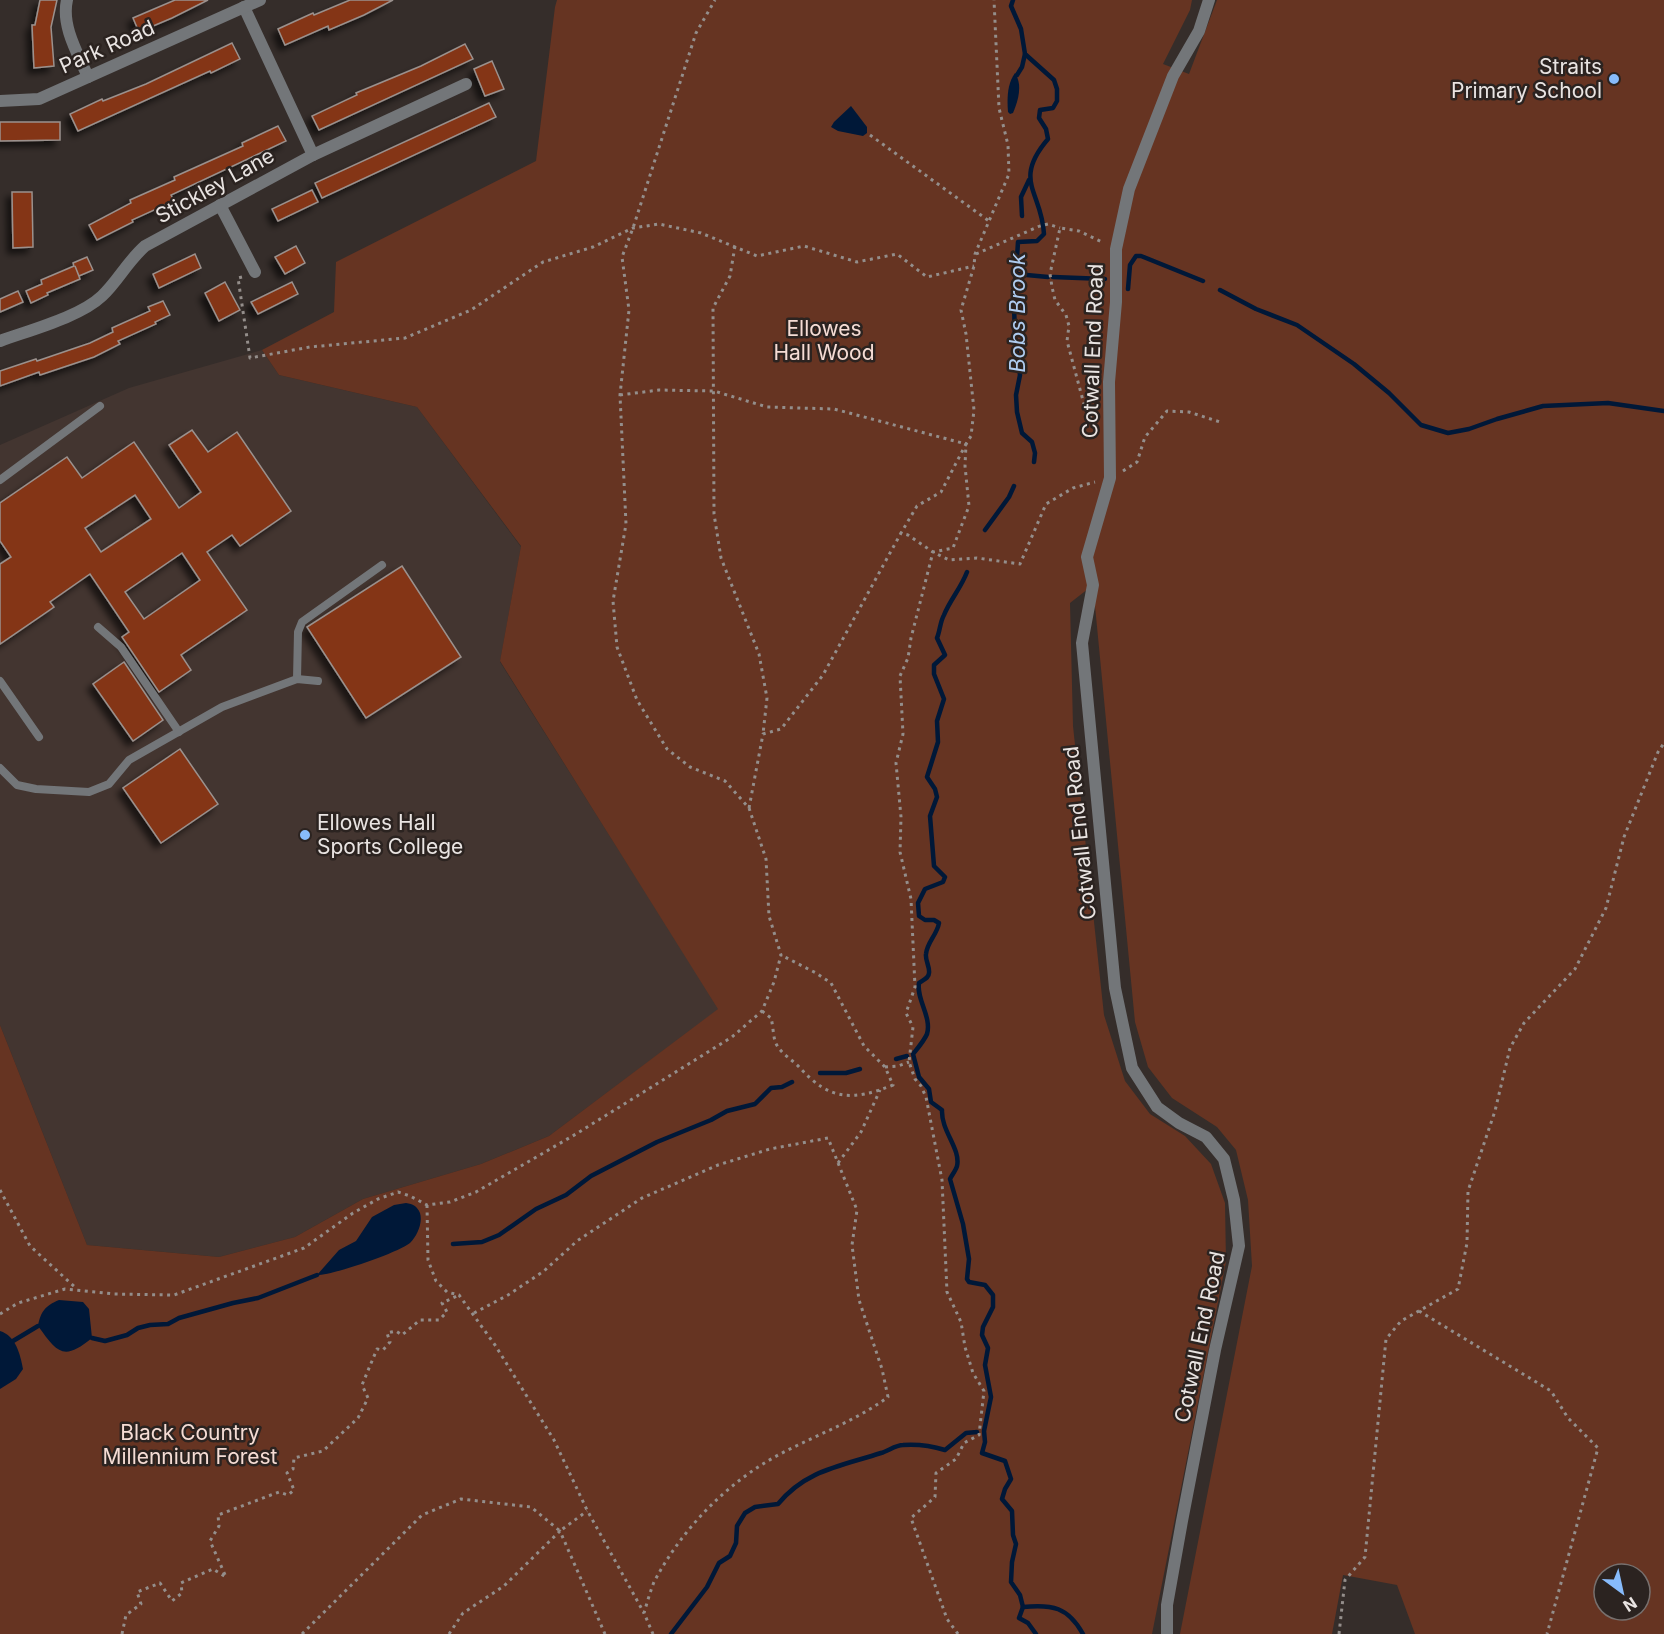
<svg xmlns="http://www.w3.org/2000/svg" width="1664" height="1634" font-family="Inter,sans-serif">
<style>
.built{fill:#433530}
.green{fill:#663422;fill-rule:evenodd}
.water{fill:#001838}
.lines{fill:none;stroke-linecap:round;stroke-linejoin:round}
.stream{stroke:#001838;stroke-width:4.5}
.building{fill:#843415;stroke:#9b918d;stroke-width:1.5;fill-rule:evenodd;filter:url(#shadow)}
.path{stroke:#948e8b;stroke-width:3;stroke-dasharray:3 4.5;stroke-linecap:butt}
.lane{stroke:#737679;stroke-width:8}
.street{stroke:#737679;stroke-width:12}
.poi-dot{fill:#87bbfb;stroke:#2b2320;stroke-width:2}
.labels{text-anchor:middle;stroke-width:5;stroke-linejoin:round;paint-order:stroke}
.street-label{font-size:21px;fill:#e9e4e2;stroke:#2b2320}
.poi-label{font-size:21px;fill:#e9e4e2;stroke:#2b2320;text-anchor:end}
.park-label{font-size:21px;fill:#f5dcd4;stroke:#2b2320}
.water-label{font-size:22px;font-style:italic;fill:#afccf0;stroke:#2b2320}
</style>
<defs>
<filter id="shadow"><feDropShadow dx="-5.5" dy="5.5" stdDeviation="3" flood-color="#0009"/></filter>
</defs>
<rect width="100%" height="100%" fill="#352d2a"/>
<polygon class="built" points="262,350 279,375 417,407 521,547 500,662 719,1009 549,1136 481,1164 363,1199 295,1237 219,1257 87,1245 0,1025 0,445 129,388"/>
<path class="green" d="M557,0H1192L1190,10L1163,64L1189,74L1217,0H1664V1634H1415L1397,1585L1343,1575L1332,1634H1180L1252,1266L1248,1200L1236,1150L1217,1127L1172,1098L1148,1067L1135,1022L1093,585L1070,603L1073,726L1104,1015L1125,1081L1150,1114L1185,1136L1211,1164L1225,1203L1226,1262L1152,1634H0V1025L87,1245L219,1257L295,1237L363,1199L481,1164L549,1136L718,1009L500,661L521,546L417,407L279,375L262,350L334,312L336,262L536,161L555,7ZM1604,1574H1640V1610H1604Z"/>
<g class="water">
<path d="M1015,73C1023,85 1018,101 1013,113L1010,114L1008,112C1007,99 1007,84 1015,73Z"/>
<polygon points="851,106 867,127 867,133 863,136 838,131 831,127 834,122"/>
<path d="M406,1203C413,1204 417,1206 420,1213C423,1223 417,1236 410,1243C397,1253 334,1275 317,1275L339,1250L356,1241L372,1217L394,1205Z"/>
<path d="M59,1300L83,1302L89,1309L92,1338C63,1362 57,1352 38,1326C41,1311 45,1306 59,1300Z"/>
<path d="M0,1331C16,1336 20,1354 23,1369L16,1379L0,1389Z"/>
</g>
<g class="lines">
<g class="stream">
<path d="M1013,0L1011,6L1021,29L1025,54L1054,80L1057,89V101L1053,108L1040,110L1039,118L1046,129L1048,139C1012,181 1042,192 1044,234L1037,241L1018,242L1014,305L1015,337L1020,375L1016,395L1017,412L1022,433L1032,442L1035,453L1034,462"/>
<polyline points="1017,75 1022,67 1025,54"/>
<polyline points="1022,216 1021,197 1029,180"/>
<polyline points="1016,274 1048,277"/>
<polyline points="1053,277 1105,279"/>
<polyline points="1128,289 1130,265 1136,256 1141,256 1203,281"/>
<polyline points="1220,290 1256,309 1297,325 1354,364 1389,393 1421,425 1448,433 1469,429 1497,419 1543,406 1608,403 1664,411"/>
<polyline points="985,530 1009,497 1014,486"/>
<path d="M967,572C961,588 950,600 944,615C940,622 940,631 937,638L945,655L934,665V674L944,699L937,721L938,742L927,777L935,789L937,797L930,816L934,866L945,877L943,882L925,889L918,903L919,916L925,920H934L939,923C937,935 927,942 926,954C925,960 930,967 929,973C929,978 923,980 919,983C916,999 932,1017 927,1034C924,1041 917,1049 913,1054L919,1077L929,1089L931,1102L942,1110C941,1131 961,1149 957,1166C956,1170 952,1175 950,1179L963,1224L969,1259L967,1279L969,1282L985,1285L993,1295V1307L983,1327L982,1335L988,1348L985,1365L991,1397L984,1431L985,1442L982,1453L1005,1461L1011,1479L1005,1489L1002,1499L1012,1511L1013,1535L1016,1544L1012,1562L1011,1582L1020,1595L1023,1607"/>
<polyline points="896,1059 907,1056"/>
<polyline points="820,1073 846,1073 860,1069"/>
<polyline points="453,1244 482,1242 499,1235 536,1209 566,1195 591,1176 657,1142 711,1120 727,1111 755,1104 771,1088 782,1087 792,1082"/>
<polyline points="92,1338 105,1341 127,1335 138,1328 150,1325 168,1324 179,1318 233,1303 258,1298 317,1275"/>
<polyline points="13,1341 38,1326"/>
<path d="M1023,1607C1052,1604 1068,1607 1083,1634"/>
<polyline points="1023,1607 1019,1618 1028,1623 1036,1634"/>
<path d="M671,1634L707,1587L719,1563L730,1556L736,1543L737,1526L745,1513L755,1507L778,1504C806,1470 841,1466 881,1453C888,1451 896,1445 903,1445C917,1444 932,1446 945,1450L966,1433L977,1432"/>
</g>
</g>
<g class="building">
<polygon points="40,0 57,0 51,27 54,66 34,68 32,25 35,25"/>
<polygon points="175,0 208,0 172,18 139,32 133,18"/>
<polygon points="350,0 393,0 364,15 329,30 328,26 285,45 278,29 313,13 314,15"/>
<polygon points="232,43 240,59 211,73 210,71 78,131 70,114 102,99 103,101 146,84"/>
<polygon points="465,44 473,59 319,130 312,116 357,95 356,93 421,66"/>
<polygon points="492,61 504,89 485,96 474,69"/>
<polygon points="489,103 496,117 322,198 315,183"/>
<polygon points="0,122 60,122 60,140 0,141"/>
<polygon points="278,126 286,141 171,195 174,201 132,220 133,222 97,240 89,225 131,203 130,200 175,180 174,177 243,146 242,143"/>
<polygon points="312,190 318,202 278,221 272,209"/>
<polygon points="12,192 32,192 33,247 13,248"/>
<polygon points="296,246 305,263 285,274 275,257"/>
<polygon points="195,254 201,268 159,288 153,274"/>
<polygon points="87,257 93,270 79,276 75,266 80,279 47,293 48,295 31,303 26,291 42,284 41,280 74,266 73,263"/>
<polygon points="225,282 240,310 219,321 205,293"/>
<polygon points="292,282 298,294 258,314 251,302"/>
<polygon points="18,291 23,302 0,312 0,299"/>
<polygon points="163,301 170,315 155,322 156,324 118,341 120,344 94,357 40,375 39,372 0,386 0,371 36,359 37,361 90,343 113,332 112,328 150,311 148,307"/>
<path d="M192,430L208,452L237,432L291,511L240,546L232,535L207,552L247,610L181,655L191,670L159,692L122,637L129,632L90,574L50,602L54,607L0,644V564L11,557L0,541V503L67,457L82,478L134,442L179,508L201,492L169,445ZM135,495L151,519L101,552L85,528ZM182,553L200,580L144,619L125,592Z"/>
<polygon points="402,566 461,657 366,718 307,627"/>
<polygon points="124,662 163,720 133,741 93,684"/>
<polygon points="180,749 218,804 161,843 123,788"/>
</g>
<g class="lines">
<g class="path">
<polyline points="870,135 989,221"/>
<polyline points="735,246 730,276 713,308 714,514 721,558 759,654 767,698 763,734"/>
<polyline points="976,254 1040,226 1048,224 1060,228"/>
<polyline points="242,277 238,278 250,358 310,347 405,338 471,310 543,262 593,247 633,228 659,224 701,233 757,256 804,246 857,262 897,254 927,277 974,266"/>
<polyline points="620,395 659,390 714,391 767,407 834,409 966,444 941,492 917,506 901,533"/>
<polyline points="1095,425 1085,408 1067,341 1069,326 1066,315 1055,300 1052,287 1050,274 1060,228 1079,231 1104,243"/>
<polyline points="1123,471 1137,462 1145,437 1167,411 1189,412 1220,422"/>
<polyline points="749,808 763,734 781,729 823,675 901,533 908,535 933,552 949,560 977,558 1020,564 1046,504 1073,488 1095,482"/>
<path d="M762,1011L771,1018C773,1025 773,1034 775,1041C779,1053 792,1059 800,1068C830,1101 853,1101 893,1085L885,1067L864,1046L831,983L816,973L781,955"/>
<polyline points="885,1067 898,1066 909,1062"/>
<polyline points="838,1163 861,1132 880,1090"/>
<polyline points="0,1190 30,1246 77,1289"/>
<polyline points="427,1205 428,1260 436,1281 447,1292 459,1295 495,1345 554,1440 587,1510 644,1613"/>
<polyline points="1419,1311 1551,1391 1568,1418 1598,1448 1547,1634"/>
<path d="M474,1313L508,1295L544,1271L577,1241L642,1198L718,1165L770,1149L828,1138L857,1210L852,1245L859,1300L882,1369L888,1397C857,1420 821,1433 786,1451C730,1479 683,1527 654,1582C650,1592 647,1603 644,1613L653,1634"/>
<polyline points="0,1314 18,1303 65,1289 114,1294 174,1295 304,1248 353,1213 378,1199 398,1192 410,1196 427,1205 450,1202 476,1192 576,1134 732,1037 762,1011 774,982 781,955 769,916 766,859 749,808 725,781 690,767 667,749 637,700 617,647 613,601 626,524 620,395 629,310 622,257 633,228 696,33 715,0"/>
<polyline points="122,1634 126,1615 141,1604 137,1592 160,1583 172,1601 182,1593 181,1583 213,1569 226,1577 210,1541 219,1526 218,1515 279,1492 288,1495 294,1490 287,1473 293,1469 294,1458 323,1451 358,1418 368,1398 362,1385 377,1349 383,1350 390,1342 387,1333 396,1331 402,1335 420,1320 439,1320 447,1312 442,1303 459,1295"/>
<polyline points="302,1634 422,1515 461,1499 531,1507 560,1531 587,1511"/>
<polyline points="449,1634 463,1613 504,1586 560,1531 605,1634"/>
<polyline points="958,1634 947,1619 911,1518 935,1497 936,1473 956,1459 964,1443 979,1435 984,1391 973,1373 965,1347 961,1322 947,1292 942,1180 926,1097 921,1086 915,1079 909,1062 913,1027 906,1013 915,987 911,899 900,852 901,817 896,763 903,734 900,676 908,658 911,638 933,552 953,548 969,506 965,466 966,444 971,436 974,410 966,334 961,310 974,266 975,254 1009,174 1008,145 999,108 994,0"/>
<polyline points="1339,1634 1345,1580 1365,1557 1386,1339 1401,1321 1458,1289 1467,1243 1468,1191 1495,1111 1510,1048 1524,1023 1575,969 1606,908 1624,837 1658,752 1664,743"/>
</g>
<g class="lane">
<polyline points="0,480 100,406"/>
<polyline points="98,627 121,647 179,732"/>
<polyline points="297,679 298,632 302,622 382,565"/>
<polyline points="0,681 39,737"/>
<polyline points="0,768 17,785 36,789 89,792 109,784 129,760 222,707 297,679 318,681"/>
</g>
<g class="street">
<path d="M67,0C61,26 78,54 88,77"/>
<polyline points="244,7 313,155"/>
<polyline points="0,101 39,99 260,0"/>
<polyline points="220,205 255,272"/>
<path d="M0,341C30,330 80,317 102,296C118,281 127,262 145,246L313,155L466,84"/>
<polyline points="1167,1634 1167,1605 1182,1521 1215,1350 1239,1246 1234,1200 1224,1159 1206,1137 1179,1123 1157,1107 1132,1068 1115,988 1082,643 1093,585 1087,557 1110,478 1109,382 1116,302 1116,249 1129,189 1173,76 1199,31 1209,0"/>
</g>
</g>
<g class="poi-dot">
<circle cx="1614" cy="79" r="6"/>
<circle cx="305" cy="835" r="6"/>
</g>
<g class="labels">
<g class="street-label">
<text transform="translate(107 47) rotate(-24)" y="7">Park Road</text>
<text transform="translate(215 186) rotate(-29)" y="7">Stickley Lane</text>
<text transform="translate(1093 351) rotate(-88)" y="7">Cotwall End Road</text>
<text transform="translate(1080 833) rotate(-96)" y="7">Cotwall End Road</text>
<text transform="translate(1200 1337) rotate(-78)" y="7">Cotwall End Road</text>
</g>
<g class="poi-label">
<text x="1602" y="74">Straits<tspan x="1602" dy="24">Primary School</tspan></text>
<text x="317" y="830" text-anchor="start">Ellowes Hall<tspan x="317" dy="24">Sports College</tspan></text>
</g>
<g class="park-label">
<text x="824" y="336">Ellowes<tspan x="824" dy="24">Hall Wood</tspan></text>
<text x="190" y="1440">Black Country<tspan x="190" dy="24">Millennium Forest</tspan></text>
</g>
<g class="water-label">
<text transform="translate(1017 313) rotate(-90)" y="8">Bobs Brook</text>
</g>
</g>
<g transform="translate(1622 1592) rotate(147)"><circle r="28" fill="#2b2320" stroke="#77706e" stroke-width="1.5"/>
<path d="M0-4.5L10 22L0 15L-10 22Z" fill="#87bbfb"/>
<text y="-9" font-size="16" font-weight="bold" text-anchor="middle" fill="#e9e4e2">N</text>
</g>
</svg>
